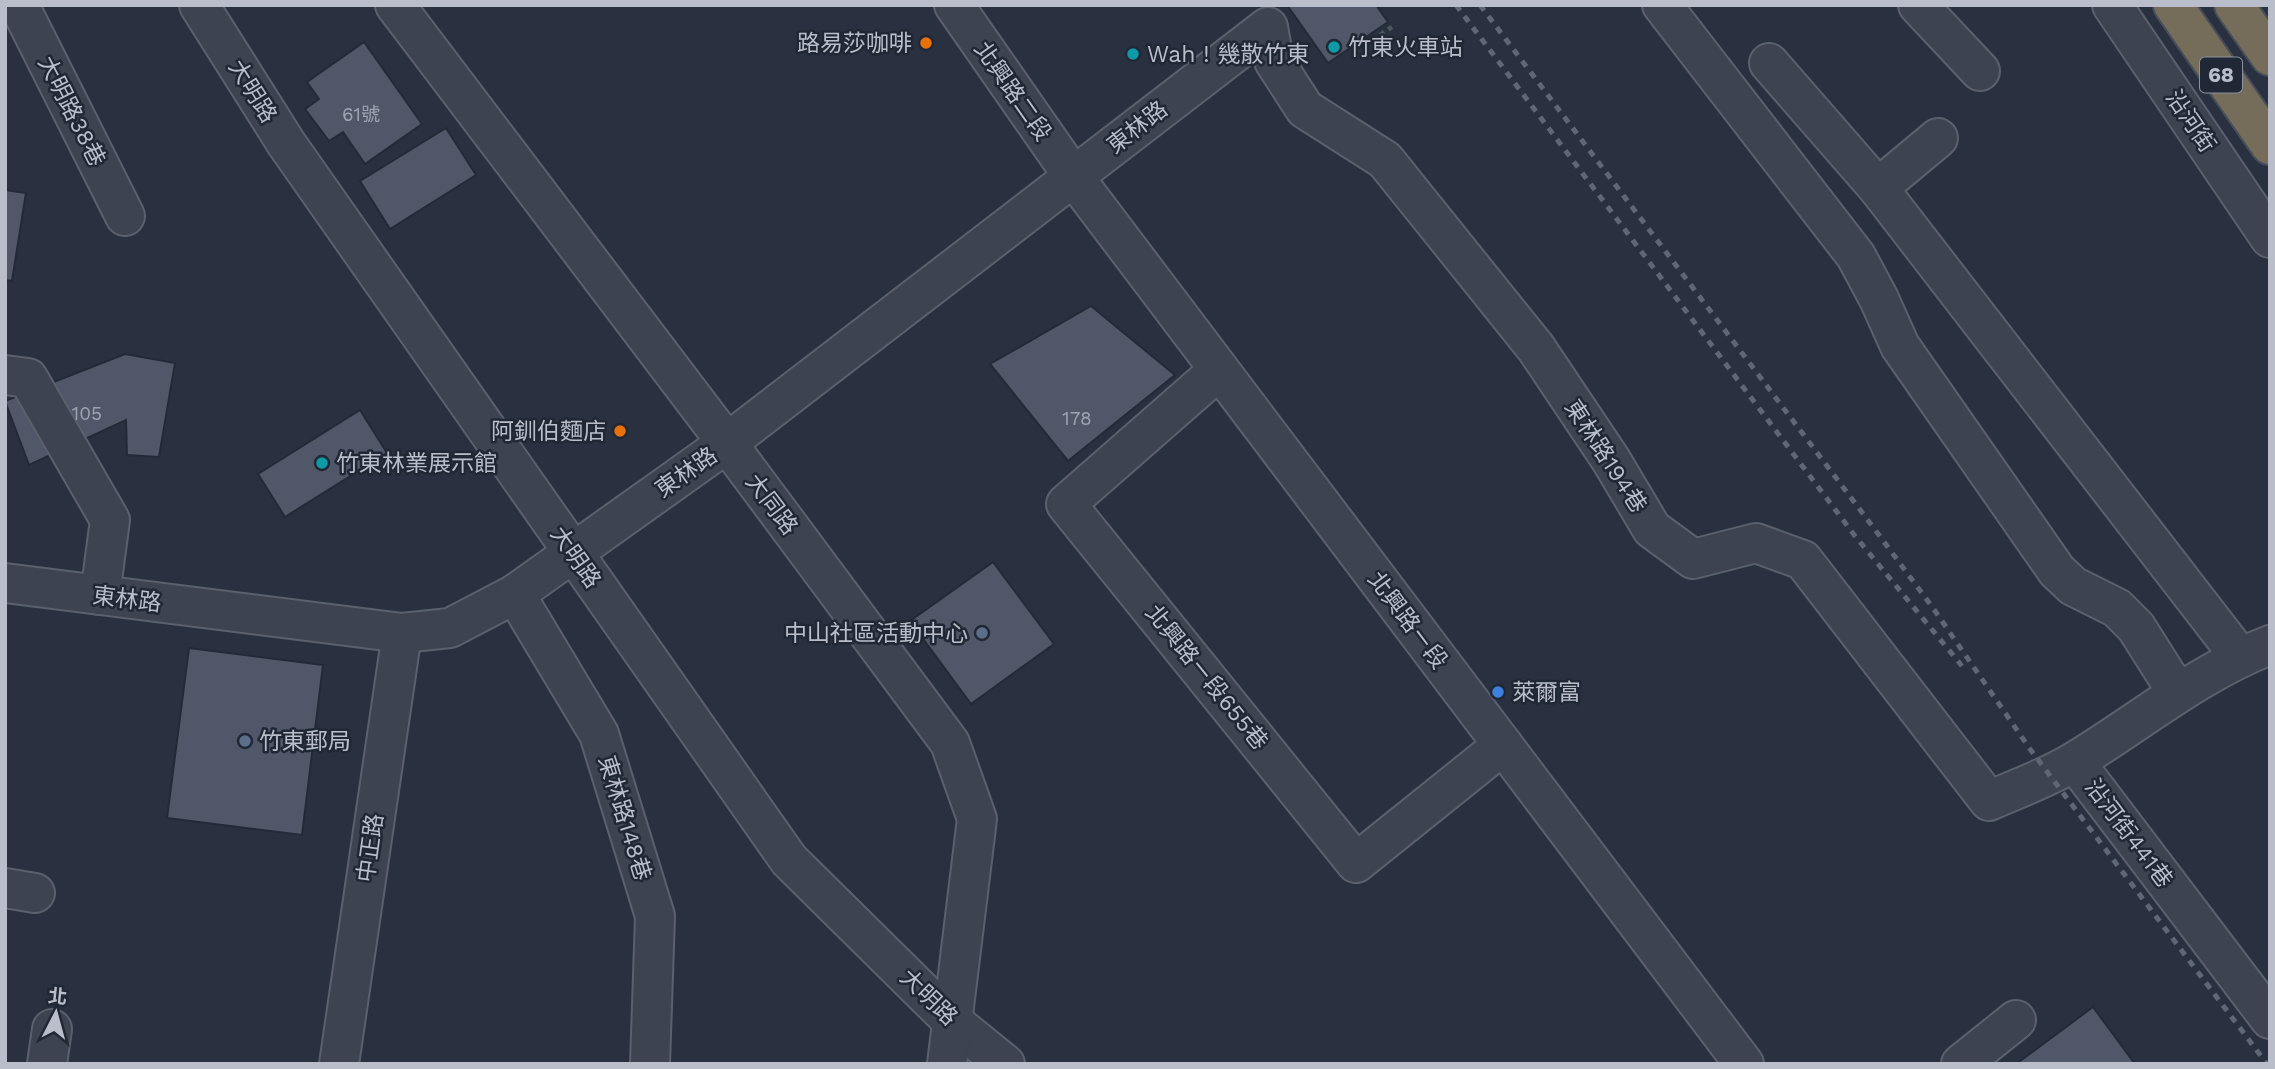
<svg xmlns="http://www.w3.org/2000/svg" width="2275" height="1069" font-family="'Work Sans','Noto Sans TC',sans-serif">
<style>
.building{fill:#4f5769;stroke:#232a37;stroke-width:2}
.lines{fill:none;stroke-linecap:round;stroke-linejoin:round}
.minor-casing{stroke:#5a616d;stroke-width:42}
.highway-casing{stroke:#474e5a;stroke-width:42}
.path{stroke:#4b5b60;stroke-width:4.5;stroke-dasharray:5 5;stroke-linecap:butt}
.minor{stroke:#3d4350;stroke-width:38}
.highway{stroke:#756d5a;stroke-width:38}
.rail{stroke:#5f6777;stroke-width:5;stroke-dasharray:7 7;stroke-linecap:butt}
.food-dot{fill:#e8710a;stroke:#212835;stroke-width:2.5}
.culture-dot{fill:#0f9aa8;stroke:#212835;stroke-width:2.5}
.service-dot{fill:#5c6f8a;stroke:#212835;stroke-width:2.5}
.shop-dot{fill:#3f7fe0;stroke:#212835;stroke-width:2.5}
.labels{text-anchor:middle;stroke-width:5;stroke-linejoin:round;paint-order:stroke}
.number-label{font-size:19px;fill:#9ea4b2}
.shield{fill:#212835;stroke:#8b919d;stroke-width:2}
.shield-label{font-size:21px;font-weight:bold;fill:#b9beca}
.poi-label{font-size:23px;fill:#b9beca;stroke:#212835;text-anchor:start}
.street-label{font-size:23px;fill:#b9beca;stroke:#212835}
</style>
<rect width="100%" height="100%" fill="#293140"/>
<g class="building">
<polygon points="1287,5 1376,5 1388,22 1328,63"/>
<polygon points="364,42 422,124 365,164 343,132 329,141 305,109 319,99 307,82"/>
<polygon points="446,128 476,175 390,229 360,181"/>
<polygon points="5,190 26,193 12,281 5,280"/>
<polygon points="1091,306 1175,375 1068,461 990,364"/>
<polygon points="125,354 175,363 159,457 127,455 126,420 29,465 5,401"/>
<polygon points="360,410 387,453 285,517 258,474"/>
<polygon points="993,562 1054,644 971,704 910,621"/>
<polygon points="189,648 323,665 302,835 167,818"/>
<polygon points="2093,1007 2135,1064 2016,1064"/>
</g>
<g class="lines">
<g class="minor-casing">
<g id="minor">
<polyline points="19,5 125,216"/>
<polyline points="199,5 286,143 789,860 952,1021 1005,1064"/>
<polyline points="395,5 727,443 950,743 977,819 947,1064"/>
<polyline points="954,5 1073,176 1744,1064"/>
<polyline points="1662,5 1856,256 1879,299 1900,346 2057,571 2073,586 2117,608 2136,627 2177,692"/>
<polyline points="1918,5 1980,71"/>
<polyline points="2112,5 2270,238"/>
<polyline points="1769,63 1878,188 2240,657"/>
<polyline points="1878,188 1938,138"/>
<polyline points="1219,370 1066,504 1356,863 1503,745"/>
<polyline points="5,375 28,378 110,520 100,595"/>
<path d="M5,583L402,633L450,628L515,594L727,443L1268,27L1274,61L1305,109L1385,160L1536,348L1611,460L1652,529L1693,559L1756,543L1803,560L1989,801C2018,788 2050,777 2077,760C2141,721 2198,673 2270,645"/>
<polyline points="515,594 599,734 655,916 650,1064"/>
<polyline points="2075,762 2270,1019"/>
<polyline points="5,888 35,893"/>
<polyline points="47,1064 52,1029"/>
<polyline points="339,1064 402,633"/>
<polyline points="1961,1064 2016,1020"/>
</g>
</g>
<g class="highway-casing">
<g id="highway">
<polyline points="2173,5 2270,145"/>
<polyline points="2234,5 2270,56"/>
</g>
</g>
<polyline class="path" points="1380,35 1392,27"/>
<use href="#minor" class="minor"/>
<use href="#highway" class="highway"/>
<g class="rail">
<polyline points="1456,5 1855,536 1962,666"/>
<polyline points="1480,5 1870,523 1933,608 2030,749 2267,1064"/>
</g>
</g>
<g class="food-dot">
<circle cx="926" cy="43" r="7"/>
<circle cx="620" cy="431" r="7"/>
</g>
<g class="culture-dot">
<circle cx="1334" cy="47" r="7"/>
<circle cx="1133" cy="54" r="7"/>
<circle cx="322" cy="463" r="7"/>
</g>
<g class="service-dot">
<circle cx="982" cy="633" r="7"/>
<circle cx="245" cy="741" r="7"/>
</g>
<circle class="shop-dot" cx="1498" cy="692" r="7"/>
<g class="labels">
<g class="number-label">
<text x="361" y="121">61號</text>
<text x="87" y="420">105</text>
<text x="1077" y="425">178</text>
</g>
<rect class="shield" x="2200" y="57.5" width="42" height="35" rx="5"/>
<g class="shield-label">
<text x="2221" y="82">68</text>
</g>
<g class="poi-label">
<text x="912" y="51" text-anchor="end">路易莎咖啡</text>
<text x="1348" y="55">竹東火車站</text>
<text x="1147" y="62">Wah ! 幾散竹東</text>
<text x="606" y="439" text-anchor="end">阿釧伯麵店</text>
<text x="336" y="471">竹東林業展示館</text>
<text x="968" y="641" text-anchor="end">中山社區活動中心</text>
<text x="1512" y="700">萊爾富</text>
<text x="259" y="749">竹東郵局</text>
</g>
<g class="street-label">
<text transform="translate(253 91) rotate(58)" y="8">大明路</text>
<text transform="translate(1013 91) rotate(55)" y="8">北興路二段</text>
<text transform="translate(72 111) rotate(63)" y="8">大明路38巷</text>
<text transform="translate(2191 121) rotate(56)" y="8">沿河街</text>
<text transform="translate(1137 127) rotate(-38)" y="8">東林路</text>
<text transform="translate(1606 456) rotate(57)" y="8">東林路194巷</text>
<text transform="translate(686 472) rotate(-35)" y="8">東林路</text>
<text transform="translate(772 504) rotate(53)" y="8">大同路</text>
<text transform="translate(576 557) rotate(55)" y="8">大明路</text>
<text transform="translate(127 599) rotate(7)" y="8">東林路</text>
<text transform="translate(1408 620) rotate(53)" y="8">北興路ㄧ段</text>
<text transform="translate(1207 677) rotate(51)" y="8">北興路ㄧ段655巷</text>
<text transform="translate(625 818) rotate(73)" y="8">東林路148巷</text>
<text transform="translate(2129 833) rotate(53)" y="8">沿河街441巷</text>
<text transform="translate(370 848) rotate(-82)" y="8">中正路</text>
<text transform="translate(929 997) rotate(44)" y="8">大明路</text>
</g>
</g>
<rect width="2275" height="1069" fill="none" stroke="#b9beca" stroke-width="14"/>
<g transform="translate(56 1013) rotate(6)" stroke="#212835" stroke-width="5" paint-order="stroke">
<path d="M0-5L12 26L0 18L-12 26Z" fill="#b9beca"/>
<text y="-10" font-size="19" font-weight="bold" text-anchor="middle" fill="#b9beca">北</text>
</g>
</svg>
